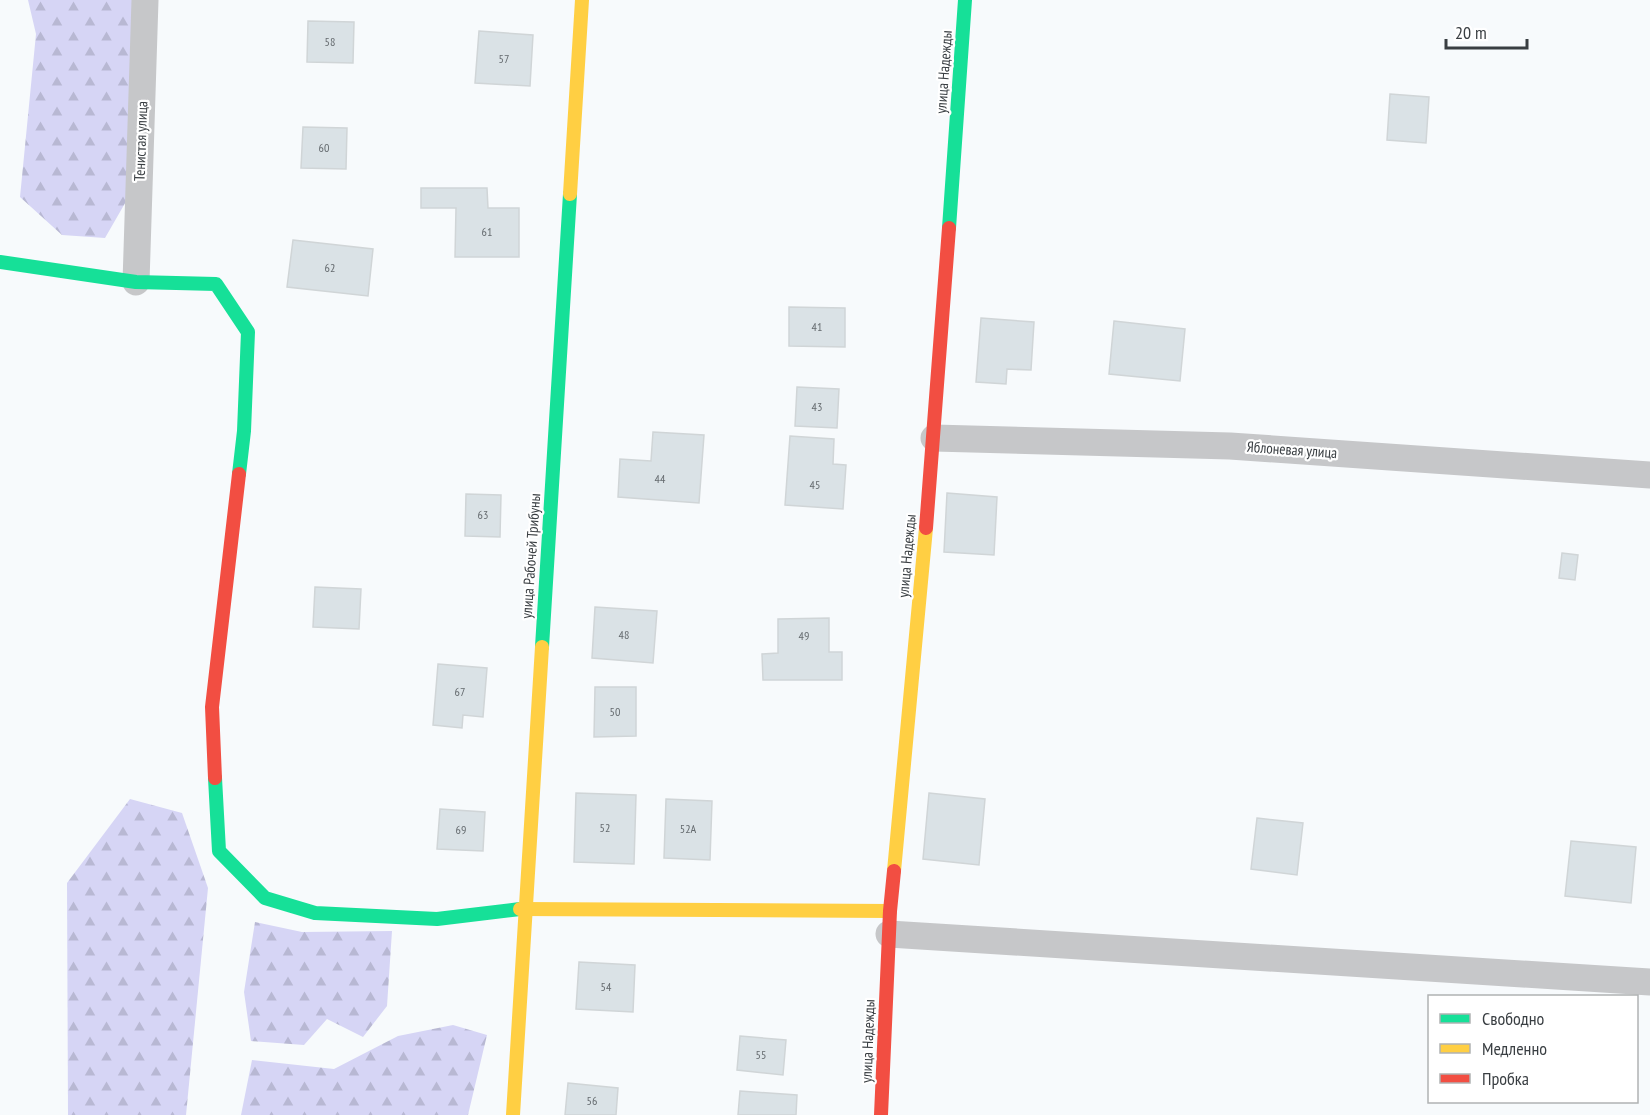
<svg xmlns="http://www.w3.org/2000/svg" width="1650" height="1115" font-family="'PT Sans Narrow',sans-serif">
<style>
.forest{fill:url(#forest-firs)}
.building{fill:#dae2e6;stroke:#d0d5d7;stroke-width:1.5}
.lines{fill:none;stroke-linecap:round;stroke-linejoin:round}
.street{stroke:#c6c7c9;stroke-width:27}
.fast{stroke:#16e098;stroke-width:14}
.slow{stroke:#ffcf43;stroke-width:14}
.jam{stroke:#f24e42;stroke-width:14}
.labels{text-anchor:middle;stroke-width:4.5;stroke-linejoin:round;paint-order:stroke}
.number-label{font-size:12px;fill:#646a6e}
.street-label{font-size:15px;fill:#393e42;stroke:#fff}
</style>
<defs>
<pattern id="forest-firs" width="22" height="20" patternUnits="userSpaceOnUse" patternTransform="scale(1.5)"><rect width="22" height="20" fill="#d6d5f5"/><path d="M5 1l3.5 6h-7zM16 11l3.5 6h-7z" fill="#b8b8d3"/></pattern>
</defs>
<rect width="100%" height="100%" fill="#f7fafc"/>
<g class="forest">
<polygon points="28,0 133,0 128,198 105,238 62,235 20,197 36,34"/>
<polygon points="130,799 182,813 208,888 186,1115 68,1115 67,883"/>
<polygon points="255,922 302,932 392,931 387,1006 363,1037 327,1019 304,1045 251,1041 244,992"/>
<polygon points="453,1025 487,1035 468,1115 241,1115 252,1060 334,1069 398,1036"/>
</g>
<g class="building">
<polygon points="308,21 354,22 353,63 307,62"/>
<polygon points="479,31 533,35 530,86 475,83"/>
<polygon points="1390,94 1429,97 1426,143 1387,140"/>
<polygon points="303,127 347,128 346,169 301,168"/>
<polygon points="421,188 487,188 488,208 519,208 519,257 455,257 456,208 421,208"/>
<polygon points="293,240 373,249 368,296 287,287"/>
<polygon points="789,307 845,308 845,347 789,346"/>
<polygon points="981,318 1034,322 1031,370 1007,369 1006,384 976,382"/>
<polygon points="1114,321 1185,329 1180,381 1109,374"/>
<polygon points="797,387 839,389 837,428 795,426"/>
<polygon points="653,432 704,435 699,503 618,497 620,459 651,461"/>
<polygon points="790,436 834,439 833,464 846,465 843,509 785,505"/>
<polygon points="947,493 997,497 994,555 944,552"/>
<polygon points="466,494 501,495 500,537 465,536"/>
<polygon points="1562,553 1578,555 1575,580 1559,578"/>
<polygon points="315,587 361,589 359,629 313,627"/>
<polygon points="595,607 657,611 653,663 592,658"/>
<polygon points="829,618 829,652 842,652 842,680 763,680 762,654 778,653 778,619"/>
<polygon points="438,664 487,668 483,717 463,715 462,728 433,725"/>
<polygon points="595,687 636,687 636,736 594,737"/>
<polygon points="576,793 636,795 634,864 574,862"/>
<polygon points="929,793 985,799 979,865 923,859"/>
<polygon points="666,799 712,801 710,860 664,858"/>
<polygon points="440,809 485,812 483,851 437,849"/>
<polygon points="1257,818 1303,823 1297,875 1251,869"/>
<polygon points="1571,841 1636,847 1631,903 1565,896"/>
<polygon points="579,962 635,965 633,1012 576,1009"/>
<polygon points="740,1036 786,1040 783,1075 737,1070"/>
<polygon points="568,1083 618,1088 616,1115 565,1115"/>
<polygon points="740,1091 797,1095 796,1115 738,1115"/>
</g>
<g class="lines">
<g class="street">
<polyline points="136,282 145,0"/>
<polyline points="934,438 1230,446 1650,475"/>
<polyline points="889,934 1650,982"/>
</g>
<g class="fast">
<polyline points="949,228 965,0"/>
<polyline points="0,262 136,282 216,284 248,332 244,431 239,474"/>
<polyline points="542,647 570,194"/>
<polyline points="215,778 219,851 265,898 315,913 437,919 520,909"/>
</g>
<g class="slow">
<polyline points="570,194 582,0"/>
<polyline points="894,871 926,528"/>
<polyline points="520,909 890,911"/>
<polyline points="513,1115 542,647"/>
</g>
<g class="jam">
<polyline points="926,528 949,228"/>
<polyline points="215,778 212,707 239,474"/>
<polyline points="881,1115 890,911 894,871"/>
</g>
</g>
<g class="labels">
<g class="number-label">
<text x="330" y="46">58</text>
<text x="504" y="63">57</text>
<text x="324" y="152">60</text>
<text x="487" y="236">61</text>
<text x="330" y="272">62</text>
<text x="817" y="331">41</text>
<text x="817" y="411">43</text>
<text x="660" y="483">44</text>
<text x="815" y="489">45</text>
<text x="483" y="519">63</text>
<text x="624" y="639">48</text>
<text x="804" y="640">49</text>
<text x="460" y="696">67</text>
<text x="615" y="716">50</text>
<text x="605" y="832">52</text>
<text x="688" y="833">52А</text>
<text x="461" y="834">69</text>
<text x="606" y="991">54</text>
<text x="761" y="1059">55</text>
<text x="592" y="1105">56</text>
</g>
<g class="street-label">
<text transform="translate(944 72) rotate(-86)" y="5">улица Надежды</text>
<text transform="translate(141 141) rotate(-88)" y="5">Тенистая улица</text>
<text transform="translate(1292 450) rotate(4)" y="5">Яблоневая улица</text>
<text transform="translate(531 556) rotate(-86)" y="5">улица Рабочей Трибуны</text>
<text transform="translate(907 556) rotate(-85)" y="5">улица Надежды</text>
<text transform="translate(868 1041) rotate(-88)" y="5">улица Надежды</text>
</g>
</g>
<rect x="1428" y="995" width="210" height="108" fill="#ffffff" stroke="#b0b2b3" stroke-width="1.5"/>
<rect x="1440" y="1014" width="30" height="9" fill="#16e098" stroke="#b0b2b3" stroke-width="1.5"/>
<text x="1482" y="1025" font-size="18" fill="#393e42">Свободно</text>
<rect x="1440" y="1044" width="30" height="9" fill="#ffcf43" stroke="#b0b2b3" stroke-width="1.5"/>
<text x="1482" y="1055" font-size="18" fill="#393e42">Медленно</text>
<rect x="1440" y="1074" width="30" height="9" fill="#f24e42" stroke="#b0b2b3" stroke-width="1.5"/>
<text x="1482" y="1085" font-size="18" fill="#393e42">Пробка</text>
<path d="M1446 39v9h81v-9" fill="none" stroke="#393e42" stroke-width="3"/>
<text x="1455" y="39" font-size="18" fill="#393e42" stroke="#ffffff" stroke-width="4.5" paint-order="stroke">20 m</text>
</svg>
